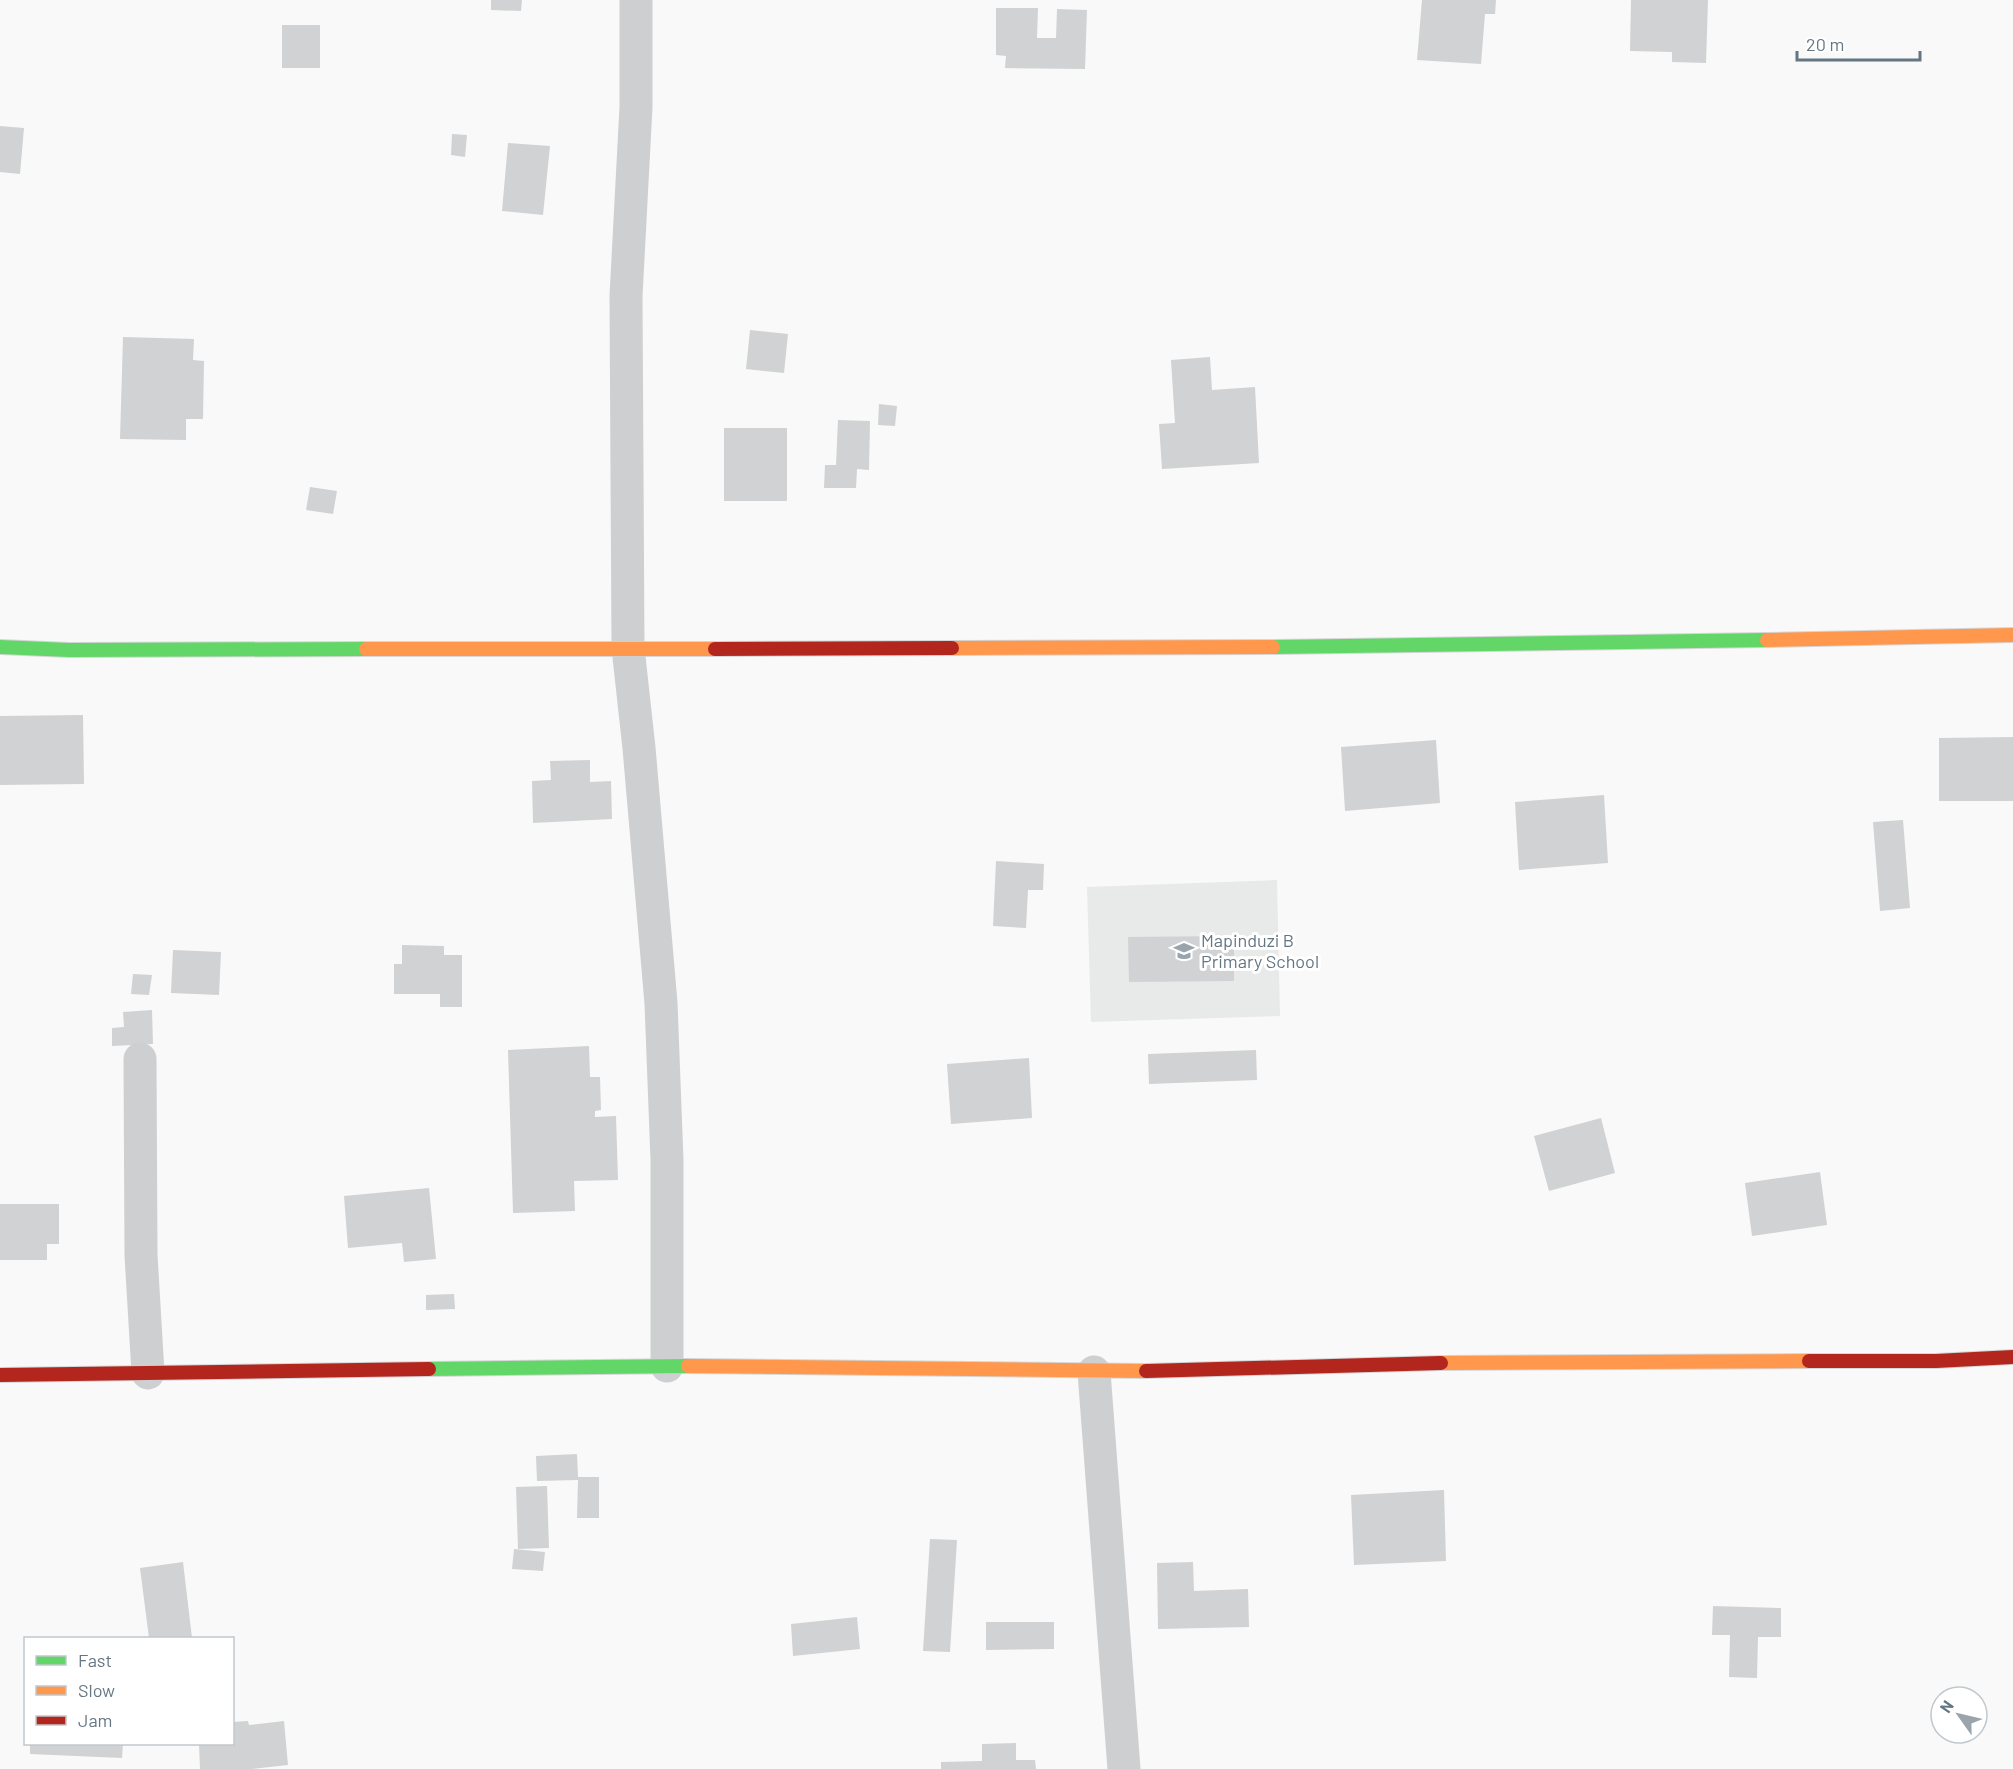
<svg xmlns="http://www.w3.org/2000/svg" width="2013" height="1769" font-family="Barlow,sans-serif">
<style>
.built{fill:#e8e9e9}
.building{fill:#d0d2d3}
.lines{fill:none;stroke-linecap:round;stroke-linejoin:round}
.fast-casing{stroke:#d5d6d7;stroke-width:16}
.slow-casing{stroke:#d5d6d7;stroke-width:16}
.jam-casing{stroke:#d5d6d7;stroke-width:16}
.street{stroke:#cecfd0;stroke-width:33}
.fast{stroke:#63d668;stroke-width:14}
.slow{stroke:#ff974d;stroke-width:14}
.jam{stroke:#b3261e;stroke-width:14}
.labels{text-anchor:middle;stroke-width:6;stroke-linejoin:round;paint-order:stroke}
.poi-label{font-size:18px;fill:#657683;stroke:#fff;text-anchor:start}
</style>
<rect width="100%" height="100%" fill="#f9f9f9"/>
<polygon class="built" points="1277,880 1280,1016 1091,1022 1087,887"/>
<g class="building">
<polygon points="491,0 522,0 521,11 491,10"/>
<polygon points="1422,0 1496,0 1495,14 1485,14 1481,64 1417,60"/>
<polygon points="1631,0 1708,0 1706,63 1672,62 1672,52 1630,51"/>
<polygon points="996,8 1038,8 1037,38 1056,38 1057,9 1087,10 1085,69 1005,68 1006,56 996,55"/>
<rect x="282" y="25" width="38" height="43"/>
<polygon points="0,126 24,128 20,174 0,172"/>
<polygon points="452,134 467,135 465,157 451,155"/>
<polygon points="508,143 550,146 543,215 502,211"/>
<polygon points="750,330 788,334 784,373 746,369"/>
<polygon points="123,337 194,339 193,360 204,361 203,419 186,419 186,440 120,439"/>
<polygon points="1210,357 1212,390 1255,387 1259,463 1162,469 1159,424 1175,423 1171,360"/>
<polygon points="879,404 897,406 895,426 878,425"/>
<polygon points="838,420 870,421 869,470 857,469 856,488 824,488 825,465 836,465"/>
<rect x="724" y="428" width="63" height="73"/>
<polygon points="310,487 337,491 333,514 306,510"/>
<polygon points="83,715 84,784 0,785 0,716"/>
<polygon points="2013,737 2013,801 1939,801 1939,738"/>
<polygon points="1436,740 1440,803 1345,811 1341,747"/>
<polygon points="590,760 590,782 611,781 612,819 533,823 532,781 551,780 550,761"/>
<polygon points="1604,795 1608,863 1519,870 1515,802"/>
<polygon points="1903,820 1910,908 1880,911 1873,822"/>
<polygon points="996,861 1044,864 1043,890 1028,890 1026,928 993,926"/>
<polygon points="1234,936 1234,981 1129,982 1128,937"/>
<polygon points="402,945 444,946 444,955 462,955 462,1007 440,1007 440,994 394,994 394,964 402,964"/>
<polygon points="173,950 221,952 219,995 171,993"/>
<polygon points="133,974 152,975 149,995 131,994"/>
<polygon points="152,1010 153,1044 112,1046 112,1028 124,1027 123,1012"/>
<polygon points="589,1046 590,1077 600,1077 601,1110 595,1111 595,1117 616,1116 618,1180 574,1181 575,1211 513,1213 508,1050"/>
<polygon points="1256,1050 1257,1080 1149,1084 1148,1054"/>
<polygon points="1029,1058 1032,1118 951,1124 947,1064"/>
<polygon points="1601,1118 1615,1173 1549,1191 1534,1136"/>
<polygon points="1820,1172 1827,1225 1752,1236 1745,1183"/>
<polygon points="429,1188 436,1259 404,1262 402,1243 348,1248 344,1196"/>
<polygon points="0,1204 59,1204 59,1244 47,1244 47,1260 0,1260"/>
<polygon points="454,1294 455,1309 426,1310 426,1295"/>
<polygon points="577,1454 578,1477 599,1477 599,1518 577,1518 578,1480 537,1481 536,1456"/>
<polygon points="547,1486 549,1548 518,1549 516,1487"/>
<polygon points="1444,1490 1446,1561 1354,1565 1351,1495"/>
<polygon points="930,1539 957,1540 950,1652 923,1651"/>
<polygon points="514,1549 545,1552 543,1571 512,1569"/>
<polygon points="183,1562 192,1638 149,1638 140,1568"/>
<polygon points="1193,1562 1194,1591 1248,1589 1249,1627 1158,1629 1157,1563"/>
<polygon points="1713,1606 1781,1608 1781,1637 1758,1637 1757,1678 1729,1677 1730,1635 1712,1635"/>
<polygon points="857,1617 860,1649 793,1656 791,1624"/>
<polygon points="986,1622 1054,1622 1054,1649 986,1650"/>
<polygon points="248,1721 249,1725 284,1721 288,1765 251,1769 200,1769 199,1744 232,1744 232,1722"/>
<polygon points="1016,1743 1016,1760 1035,1760 1036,1769 941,1769 941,1762 982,1761 982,1744"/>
<polygon points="30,1744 123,1744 122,1758 30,1754"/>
</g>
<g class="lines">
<g class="fast-casing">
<g id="fast">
<polyline points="0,647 69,650 366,649"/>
<polyline points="1273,647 1767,640"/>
<polyline points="429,1369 688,1366"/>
</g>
</g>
<g class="slow-casing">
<g id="slow">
<polyline points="1767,640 2013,635"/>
<polyline points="952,648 1273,647"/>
<polyline points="366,649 715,649"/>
<polyline points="1441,1363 1809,1361"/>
<polyline points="688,1366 1146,1371"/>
</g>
</g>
<g class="jam-casing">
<g id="jam">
<polyline points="715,649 952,648"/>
<polyline points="1809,1361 1936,1361 2013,1357"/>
<polyline points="1146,1371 1441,1363"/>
<polyline points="0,1375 429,1369"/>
</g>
</g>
<g class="street">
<polyline points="636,0 636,107 626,296 628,648 639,748 661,1003 667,1160 667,1366"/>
<polyline points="140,1059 141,1255 148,1373"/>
<polyline points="1094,1372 1124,1769"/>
</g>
<use href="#fast" class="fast"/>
<use href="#slow" class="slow"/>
<use href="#jam" class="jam"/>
</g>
<defs>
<g id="school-bare" transform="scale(1.62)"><path d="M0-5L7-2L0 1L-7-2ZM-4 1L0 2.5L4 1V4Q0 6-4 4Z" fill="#99a4ac" stroke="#fff" stroke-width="2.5" paint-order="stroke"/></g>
</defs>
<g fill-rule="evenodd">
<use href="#school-bare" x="1184" y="951"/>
</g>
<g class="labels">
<g class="poi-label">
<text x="1201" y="947">Mapinduzi B<tspan x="1201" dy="21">Primary School</tspan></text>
</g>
</g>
<rect x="24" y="1637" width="210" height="108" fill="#ffffff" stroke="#c1c8cd" stroke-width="1.5"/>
<rect x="36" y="1656" width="30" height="9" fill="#63d668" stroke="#c1c8cd" stroke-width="1.5"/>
<text x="78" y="1667" font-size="18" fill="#657683">Fast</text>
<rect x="36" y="1686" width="30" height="9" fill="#ff974d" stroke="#c1c8cd" stroke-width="1.5"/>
<text x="78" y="1697" font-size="18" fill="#657683">Slow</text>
<rect x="36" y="1716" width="30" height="9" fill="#b3261e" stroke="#c1c8cd" stroke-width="1.5"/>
<text x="78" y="1727" font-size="18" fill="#657683">Jam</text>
<g transform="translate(1959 1715) rotate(304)"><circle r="28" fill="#ffffff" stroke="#c1c8cd" stroke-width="1.5"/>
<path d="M0-4.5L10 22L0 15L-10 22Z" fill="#99a4ac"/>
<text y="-9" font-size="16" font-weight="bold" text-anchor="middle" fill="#657683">N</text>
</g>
<path d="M1797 51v9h123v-9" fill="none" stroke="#657683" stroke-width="3"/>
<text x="1806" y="51" font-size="18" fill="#657683" stroke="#ffffff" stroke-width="4.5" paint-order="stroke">20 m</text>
</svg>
